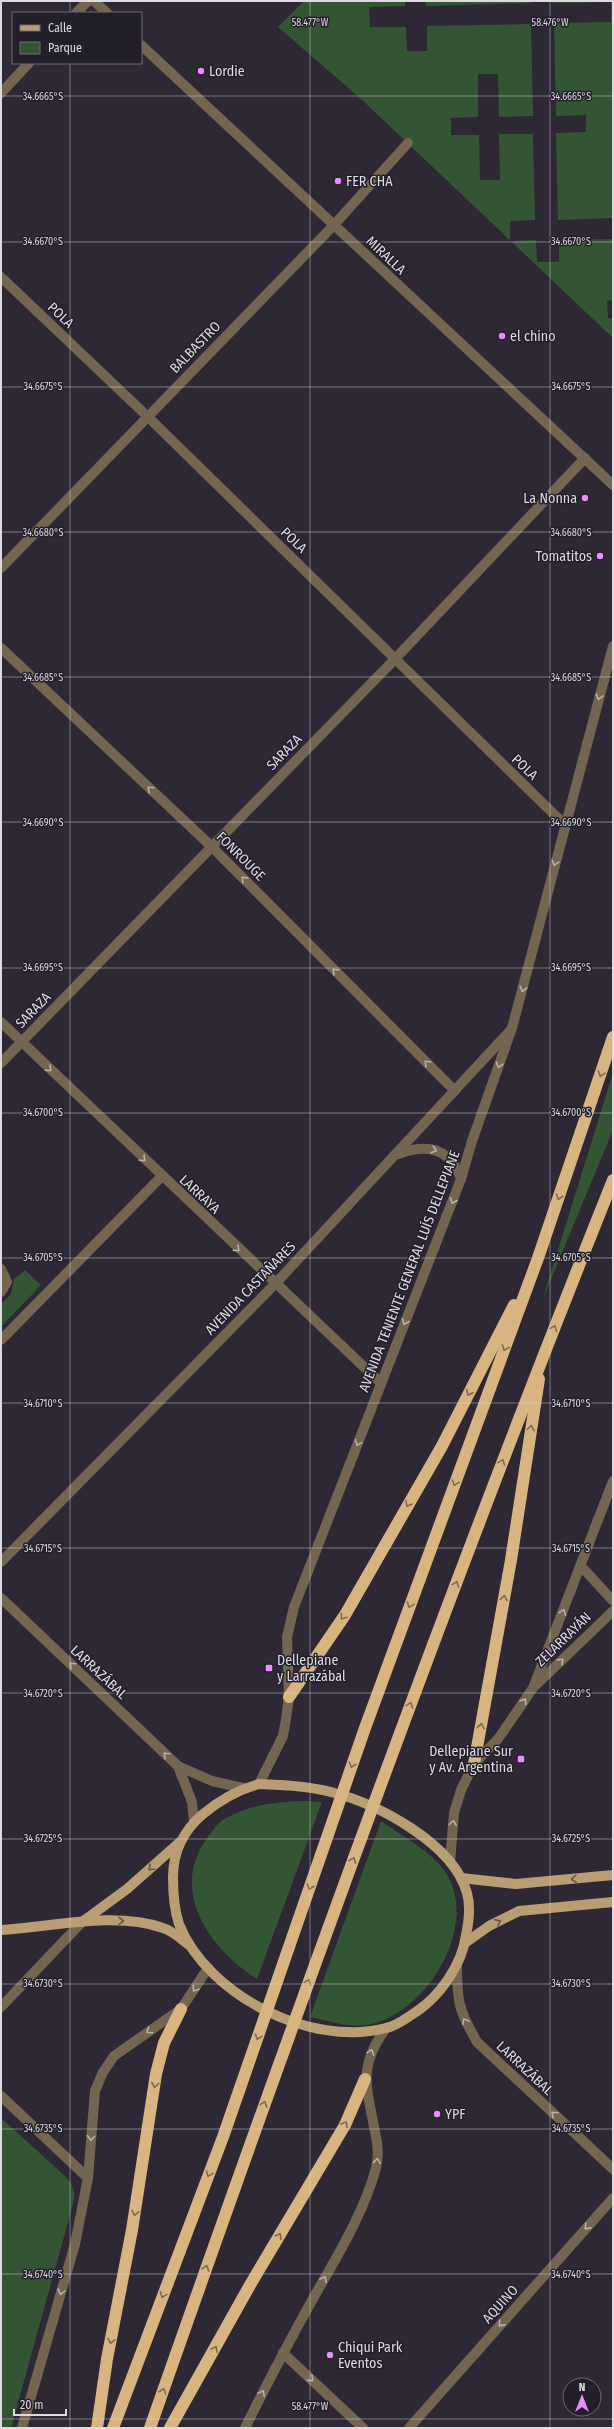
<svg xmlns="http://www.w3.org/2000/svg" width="614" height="2429" font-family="'Fira Sans Condensed',sans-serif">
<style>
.green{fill:#345533}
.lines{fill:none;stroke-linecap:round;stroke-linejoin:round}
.minor{stroke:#736550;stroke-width:10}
.major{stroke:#ba9e73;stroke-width:10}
.highway{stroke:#d7b480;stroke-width:12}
.oneway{stroke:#b8b1af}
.oneway2{stroke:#7d6a55}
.oneway3{stroke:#67584b}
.ticks{fill:none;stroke:#dddae2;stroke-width:1;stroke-opacity:0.45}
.poi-dot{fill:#ea8dfd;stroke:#231f2a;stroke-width:1.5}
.labels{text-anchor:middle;stroke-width:3;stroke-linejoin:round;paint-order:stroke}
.poi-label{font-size:14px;fill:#dddae2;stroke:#231f2a;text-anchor:start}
.street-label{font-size:14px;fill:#dddae2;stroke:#231f2a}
.ticks-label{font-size:10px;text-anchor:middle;fill:#dddae2;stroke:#231f2a;stroke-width:3;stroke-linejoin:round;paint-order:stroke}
</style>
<rect width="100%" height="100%" fill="#2d2834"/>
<g class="green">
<polygon points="304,1 405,1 405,6 369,7 370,27 406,27 407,51 427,51 427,26 531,24 533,116 499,117 498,74 478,74 478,117 451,118 451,135 479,135 480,180 500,180 499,134 533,134 535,220 510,221 510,241 536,240 537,262 559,262 559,240 613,239 613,300 607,301 608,318 613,319 613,338 361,99 278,27"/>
<polygon points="426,1 530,1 531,3 426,6"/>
<polygon points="553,1 613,1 613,218 558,220 556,133 586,132 586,115 556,116 554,23 611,22 611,2 553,3"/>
<polygon points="613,1073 613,1130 542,1301"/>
<polygon points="25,1270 41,1285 1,1327 1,1304 11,1294 14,1279"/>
<path d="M305,1801L322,1802L257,1979C214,1952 173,1898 201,1848C207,1837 216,1824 226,1818C252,1804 277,1802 305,1801Z"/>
<path d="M381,1821C406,1839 444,1857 453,1888C470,1940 423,2012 372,2024C352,2029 329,2021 310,2017Z"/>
<path d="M1,2118L66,2177C73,2185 76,2192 73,2204L11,2428H1Z"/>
</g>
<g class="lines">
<g class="minor">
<polyline points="94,1 107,13"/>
<polyline points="76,13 88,1"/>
<polyline points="141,45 613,485"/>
<polyline points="1,93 29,63"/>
<polyline points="1,277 147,416 565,825"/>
<polyline points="1,568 333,226 408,143"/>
<polyline points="1,648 211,846 455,1091"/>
<polyline points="1,1022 381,1383"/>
<polyline points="1,1063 395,659 585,458"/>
<path d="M398,1154C428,1143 450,1148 461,1179"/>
<polyline points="1,1269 7,1282 1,1292"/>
<polyline points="1,1340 161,1177"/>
<polyline points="1,1562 275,1284 510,1031"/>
<polyline points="581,1566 613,1601"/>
<polyline points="1,1598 178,1766 212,1781 243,1788"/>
<polyline points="536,1685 613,1611"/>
<polyline points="178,1766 192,1802 194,1821"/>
<polyline points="259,1784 283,1736 286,1719 289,1697 287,1637 294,1607 461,1179 472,1141 512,1028 613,646"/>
<polyline points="450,1862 454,1813 461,1790 474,1764 498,1739 533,1688 613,1481"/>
<path d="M457,1966C457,2002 459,2011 477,2042L613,2169"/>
<polyline points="1,2007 82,1922"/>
<polyline points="1,2096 88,2178"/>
<polyline points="283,2353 363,2428"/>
<polyline points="22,2428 75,2244 88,2178 95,2091 103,2072 114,2056 181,2009 208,1968"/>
<path d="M245,2428C266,2386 287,2345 310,2304C334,2261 363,2216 376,2168C379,2156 378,2144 375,2132C367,2088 357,2067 386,2028"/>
<polyline points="409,2428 613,2198"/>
</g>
<g class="major">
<path d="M259,1784C283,1785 307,1786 331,1792C378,1804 453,1843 467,1893C471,1907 469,1921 466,1935C462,1965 440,1996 416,2012C406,2018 397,2026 386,2028C311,2048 207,1995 179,1924C174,1909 173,1893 173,1877C173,1852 184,1830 203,1814C220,1800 237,1790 259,1784Z"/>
<polyline points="461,1878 516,1884 613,1875"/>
<polyline points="82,1922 127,1889 180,1842"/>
<path d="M1,1930C51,1927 115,1911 163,1928C173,1931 181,1939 189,1945"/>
<polyline points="465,1943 489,1926 519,1911 613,1902"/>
</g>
<g class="highway">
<polyline points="289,1697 345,1615 442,1446 514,1305"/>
<polyline points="474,1764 511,1560 539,1379"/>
<polyline points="97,2428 107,2359 132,2230 156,2074 164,2043 181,2009"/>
<polyline points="113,2428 223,2137 365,1728 538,1258 613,1037"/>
<path d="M150,2428C297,2009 448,1592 613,1180"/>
<polyline points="170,2428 250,2285 345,2125 365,2079"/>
</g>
</g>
<defs><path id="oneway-chevron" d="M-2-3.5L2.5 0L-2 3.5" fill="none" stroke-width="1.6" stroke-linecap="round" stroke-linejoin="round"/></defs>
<g class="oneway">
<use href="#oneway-chevron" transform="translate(599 697) rotate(105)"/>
<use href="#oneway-chevron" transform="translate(150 789) rotate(-137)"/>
<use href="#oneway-chevron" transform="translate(555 863) rotate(105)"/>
<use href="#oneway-chevron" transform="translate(244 879) rotate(-135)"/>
<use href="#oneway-chevron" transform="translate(335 971) rotate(-135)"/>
<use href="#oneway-chevron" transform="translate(523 989) rotate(105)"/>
<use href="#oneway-chevron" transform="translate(427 1063) rotate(-135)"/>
<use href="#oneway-chevron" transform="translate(499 1065) rotate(109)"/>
<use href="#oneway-chevron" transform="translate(49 1069) rotate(44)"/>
<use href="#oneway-chevron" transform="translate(434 1150) rotate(18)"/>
<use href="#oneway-chevron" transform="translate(143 1159) rotate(44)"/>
<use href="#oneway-chevron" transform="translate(453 1201) rotate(112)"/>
<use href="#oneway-chevron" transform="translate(237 1249) rotate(43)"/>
<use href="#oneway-chevron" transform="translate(405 1322) rotate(112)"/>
<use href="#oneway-chevron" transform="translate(358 1443) rotate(111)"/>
<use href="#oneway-chevron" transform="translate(563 1612) rotate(-69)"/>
<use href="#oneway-chevron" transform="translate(561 1661) rotate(-44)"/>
<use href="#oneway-chevron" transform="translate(72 1665) rotate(-137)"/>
<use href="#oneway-chevron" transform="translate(524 1701) rotate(-56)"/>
<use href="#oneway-chevron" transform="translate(166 1755) rotate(-137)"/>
<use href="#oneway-chevron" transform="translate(453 1823) rotate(-83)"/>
<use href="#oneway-chevron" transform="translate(195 1989) rotate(123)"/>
<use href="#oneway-chevron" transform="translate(465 2021) rotate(-118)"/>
<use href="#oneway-chevron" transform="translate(149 2031) rotate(145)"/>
<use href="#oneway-chevron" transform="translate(371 2052) rotate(-70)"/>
<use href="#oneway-chevron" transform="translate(554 2114) rotate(-137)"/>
<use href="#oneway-chevron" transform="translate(91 2138) rotate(94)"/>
<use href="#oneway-chevron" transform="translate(377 2161) rotate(-84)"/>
<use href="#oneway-chevron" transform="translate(587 2227) rotate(132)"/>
<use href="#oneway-chevron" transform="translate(324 2279) rotate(-61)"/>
<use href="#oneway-chevron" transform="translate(61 2292) rotate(106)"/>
<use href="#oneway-chevron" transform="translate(501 2324) rotate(132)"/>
<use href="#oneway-chevron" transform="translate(311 2379) rotate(43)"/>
<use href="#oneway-chevron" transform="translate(262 2393) rotate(-64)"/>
</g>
<g class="oneway2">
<use href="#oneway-chevron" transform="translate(601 1074) rotate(109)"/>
<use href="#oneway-chevron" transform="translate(559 1197) rotate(109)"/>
<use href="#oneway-chevron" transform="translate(554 1328) rotate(-68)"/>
<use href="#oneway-chevron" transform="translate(505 1348) rotate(110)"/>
<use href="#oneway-chevron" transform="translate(469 1393) rotate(117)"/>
<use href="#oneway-chevron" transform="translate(531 1428) rotate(-81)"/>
<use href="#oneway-chevron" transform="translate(502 1462) rotate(-69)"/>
<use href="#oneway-chevron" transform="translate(455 1483) rotate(110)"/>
<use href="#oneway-chevron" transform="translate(408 1504) rotate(120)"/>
<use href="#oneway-chevron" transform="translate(456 1584) rotate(-69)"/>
<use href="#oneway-chevron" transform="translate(504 1598) rotate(-80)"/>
<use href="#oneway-chevron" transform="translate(410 1605) rotate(110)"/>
<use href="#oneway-chevron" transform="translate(343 1617) rotate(123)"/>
<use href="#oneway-chevron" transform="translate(410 1705) rotate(-69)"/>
<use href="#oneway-chevron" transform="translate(481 1726) rotate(-80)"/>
<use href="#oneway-chevron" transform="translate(352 1765) rotate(109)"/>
<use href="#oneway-chevron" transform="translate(353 1860) rotate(-70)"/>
<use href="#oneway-chevron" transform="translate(310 1887) rotate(109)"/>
<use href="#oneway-chevron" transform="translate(308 1982) rotate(-70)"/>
<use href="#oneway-chevron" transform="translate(258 2037) rotate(109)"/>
<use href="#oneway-chevron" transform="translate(155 2085) rotate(99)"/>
<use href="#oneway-chevron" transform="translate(264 2104) rotate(-70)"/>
<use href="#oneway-chevron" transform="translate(345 2124) rotate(-64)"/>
<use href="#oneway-chevron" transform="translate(209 2174) rotate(111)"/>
<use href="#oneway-chevron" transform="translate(135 2213) rotate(99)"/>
<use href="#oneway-chevron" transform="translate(279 2236) rotate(-59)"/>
<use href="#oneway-chevron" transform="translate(206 2268) rotate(-71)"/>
<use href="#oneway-chevron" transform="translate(163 2295) rotate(111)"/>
<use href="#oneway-chevron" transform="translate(111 2341) rotate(101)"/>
<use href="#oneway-chevron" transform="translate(215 2349) rotate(-61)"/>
<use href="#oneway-chevron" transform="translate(163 2391) rotate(-71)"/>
</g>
<g class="oneway3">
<use href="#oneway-chevron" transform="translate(151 1868) rotate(138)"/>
<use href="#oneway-chevron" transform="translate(574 1879) rotate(175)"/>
<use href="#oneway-chevron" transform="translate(121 1921) rotate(1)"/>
<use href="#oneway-chevron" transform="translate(498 1922) rotate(-27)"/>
</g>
<path class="ticks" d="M70,1V13M310,1V2428M550,1V2428M70,63V2428M1,96H613M1,242H613M1,387H613M1,532H613M1,677H613M1,822H613M1,968H613M1,1113H613M1,1258H613M1,1403H613M1,1548H613M1,1693H613M1,1839H613M1,1984H613M1,2129H613M1,2274H613M1,2419H613"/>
<g class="poi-dot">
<circle cx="201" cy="71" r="4"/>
<circle cx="338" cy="181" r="4"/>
<circle cx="502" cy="336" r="4"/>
<circle cx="585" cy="498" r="4"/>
<circle cx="600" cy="556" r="4"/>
<rect x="265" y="1664" width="8" height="8" rx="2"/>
<rect x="517" y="1755" width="8" height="8" rx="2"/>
<circle cx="437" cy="2114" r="4"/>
<circle cx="330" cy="2355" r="4"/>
</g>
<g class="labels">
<g class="poi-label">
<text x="209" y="76">Lordie</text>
<text x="346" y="186">FER CHA</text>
<text x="510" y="341">el chino</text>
<text x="577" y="503" text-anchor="end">La Nonna</text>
<text x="592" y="561" text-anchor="end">Tomatitos</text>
<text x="277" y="1665">Dellepiane<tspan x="277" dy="16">y Larrazábal</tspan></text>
<text x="513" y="1756" text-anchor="end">Dellepiane Sur<tspan x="513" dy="16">y Av. Argentina</tspan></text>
<text x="445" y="2119">YPF</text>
<text x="338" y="2352">Chiqui Park<tspan x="338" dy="16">Eventos</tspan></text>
</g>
<g class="street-label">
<text transform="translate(386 255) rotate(43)" y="5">MIRALLA</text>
<text transform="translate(61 315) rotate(44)" y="5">POLA</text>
<text transform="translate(195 347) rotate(-46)" y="5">BALBASTRO</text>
<text transform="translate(294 540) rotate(44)" y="5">POLA</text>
<text transform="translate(284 752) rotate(-46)" y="5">SARAZA</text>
<text transform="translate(525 767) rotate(44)" y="5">POLA</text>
<text transform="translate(241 856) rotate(45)" y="5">FONROUGE</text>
<text transform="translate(33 1010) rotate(-46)" y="5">SARAZA</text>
<text transform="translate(200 1194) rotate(43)" y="5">LARRAYA</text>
<text transform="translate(409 1271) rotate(-69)" y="5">AVENIDA TENIENTE GENERAL LUÍS DELLEPIANE</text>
<text transform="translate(250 1288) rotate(-46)" y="5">AVENIDA CASTAÑARES</text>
<text transform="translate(563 1639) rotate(-44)" y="5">ZELARRAYÁN</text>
<text transform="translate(99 1672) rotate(43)" y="5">LARRAZÁBAL</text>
<text transform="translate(525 2068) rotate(43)" y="5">LARRAZÁBAL</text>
<text transform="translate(500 2304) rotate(-48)" y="5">AQUINO</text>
</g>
</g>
<g class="ticks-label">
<text x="310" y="26">58.477°W</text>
<text x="550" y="26">58.476°W</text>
<text x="43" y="100">34.6665°S</text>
<text x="571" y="100">34.6665°S</text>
<text x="43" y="245">34.6670°S</text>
<text x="571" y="245">34.6670°S</text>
<text x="43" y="390">34.6675°S</text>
<text x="571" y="390">34.6675°S</text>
<text x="43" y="536">34.6680°S</text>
<text x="571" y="536">34.6680°S</text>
<text x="43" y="681">34.6685°S</text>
<text x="571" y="681">34.6685°S</text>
<text x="43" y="826">34.6690°S</text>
<text x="571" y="826">34.6690°S</text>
<text x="43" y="971">34.6695°S</text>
<text x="571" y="971">34.6695°S</text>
<text x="43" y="1116">34.6700°S</text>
<text x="571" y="1116">34.6700°S</text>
<text x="43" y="1261">34.6705°S</text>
<text x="571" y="1261">34.6705°S</text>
<text x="43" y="1407">34.6710°S</text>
<text x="571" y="1407">34.6710°S</text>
<text x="43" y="1552">34.6715°S</text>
<text x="571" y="1552">34.6715°S</text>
<text x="43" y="1697">34.6720°S</text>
<text x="571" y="1697">34.6720°S</text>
<text x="43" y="1842">34.6725°S</text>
<text x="571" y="1842">34.6725°S</text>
<text x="43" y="1987">34.6730°S</text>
<text x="571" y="1987">34.6730°S</text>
<text x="43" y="2132">34.6735°S</text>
<text x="571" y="2132">34.6735°S</text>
<text x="43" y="2278">34.6740°S</text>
<text x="571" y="2278">34.6740°S</text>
<text x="310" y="2410">58.477°W</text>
</g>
<rect width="614" height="2429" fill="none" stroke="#dddae2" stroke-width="4"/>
<rect x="12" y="12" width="130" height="52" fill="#231f2a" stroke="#6d6a74"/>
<rect x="20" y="25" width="20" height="6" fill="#ba9e73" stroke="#6d6a74"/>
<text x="48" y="32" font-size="12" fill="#dddae2">Calle</text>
<rect x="20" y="42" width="20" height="12" fill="#345533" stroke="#6d6a74"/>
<text x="48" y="52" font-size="12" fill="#dddae2">Parque</text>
<g transform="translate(582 2397)"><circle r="19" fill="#231f2a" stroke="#6d6a74"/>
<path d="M0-3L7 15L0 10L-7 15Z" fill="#ea8dfd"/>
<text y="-6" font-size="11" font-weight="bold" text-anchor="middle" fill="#dddae2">N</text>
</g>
<path d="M14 2409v6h52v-6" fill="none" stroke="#dddae2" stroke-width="2"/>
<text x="20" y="2409" font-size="12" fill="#dddae2" stroke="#231f2a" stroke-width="3" paint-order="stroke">20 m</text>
</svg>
